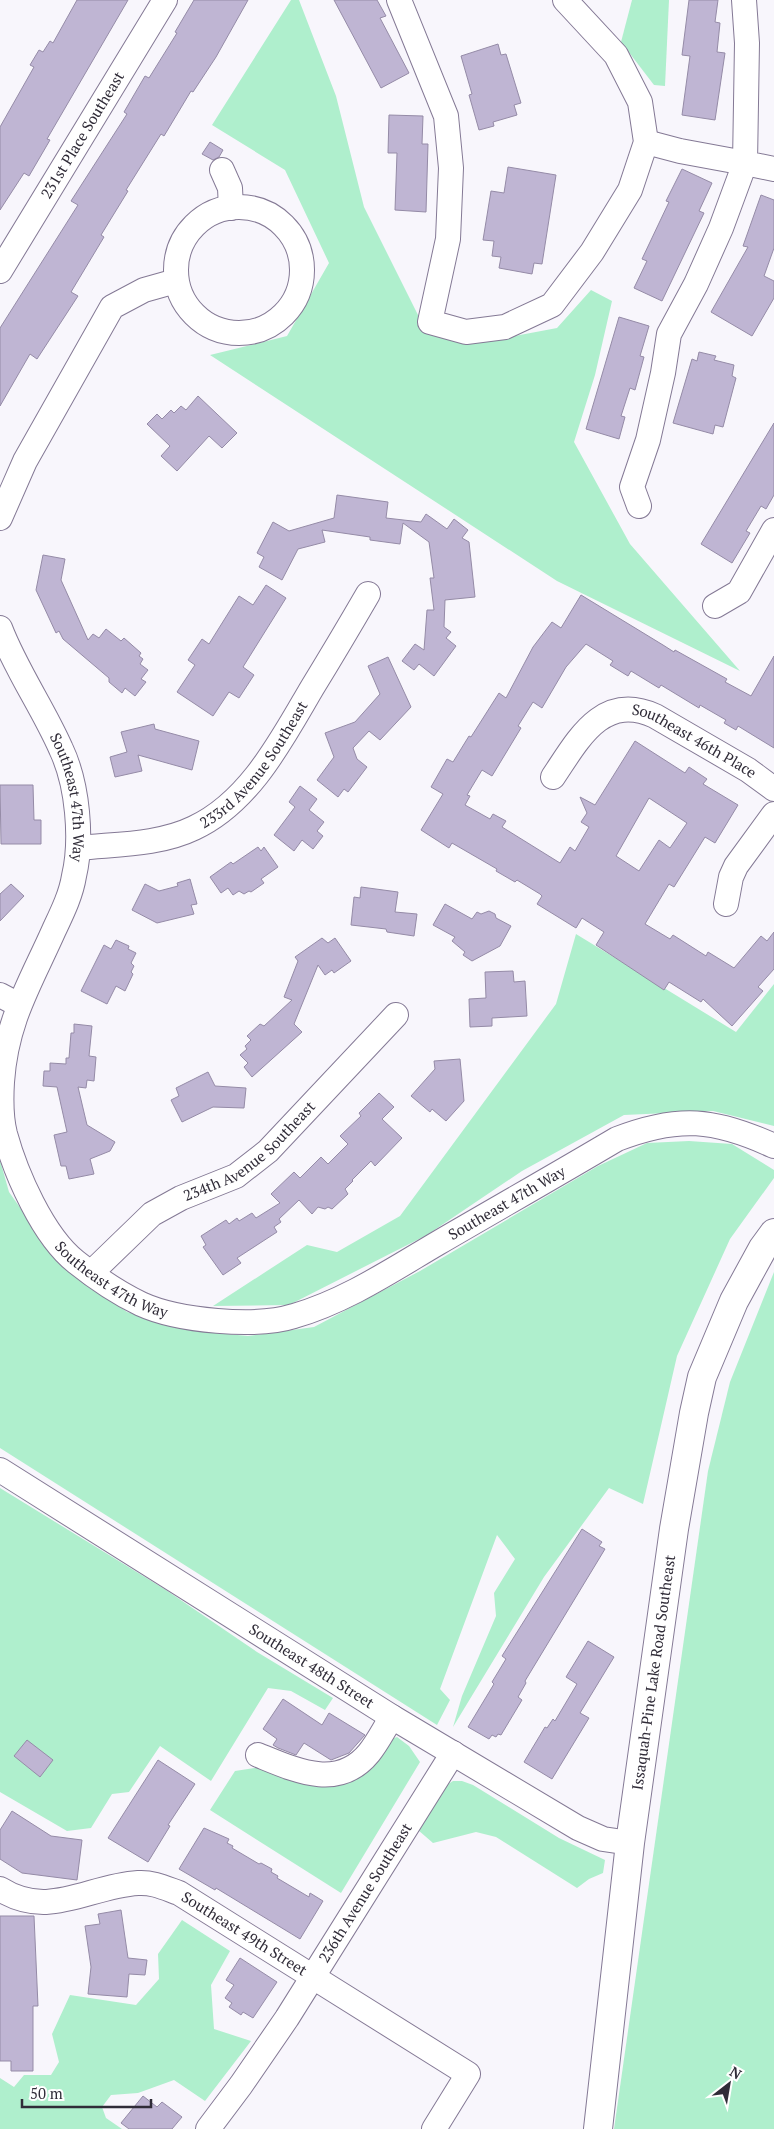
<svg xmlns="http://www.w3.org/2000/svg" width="774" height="2129" font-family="'PT Serif',serif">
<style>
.green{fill:#afefcd}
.building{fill:#bfb5d3;stroke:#958ba7;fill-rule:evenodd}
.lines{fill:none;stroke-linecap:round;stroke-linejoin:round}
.minor-casing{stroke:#847995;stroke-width:26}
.major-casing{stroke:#847995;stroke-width:30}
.minor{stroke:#fff;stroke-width:24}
.major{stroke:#fff;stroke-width:28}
.labels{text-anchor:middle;stroke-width:4.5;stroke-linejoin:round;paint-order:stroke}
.street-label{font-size:15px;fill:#302c38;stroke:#fff}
</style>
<rect width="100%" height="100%" fill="#f8f6fc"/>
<g class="green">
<polygon points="291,0 299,0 336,96 364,207 427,333 498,339 557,328 591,290 612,301 595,375 574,442 630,544 740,671 557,581 210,355 287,336 329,263 285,170 212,125"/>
<polygon points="632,0 669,0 665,86 654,85 621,42"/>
<polygon points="576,934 736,1032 774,984 774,1126 713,1111 624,1115 522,1171 427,1235 289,1305 213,1306 307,1245 337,1252 400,1216 556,1004"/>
<polygon points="689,1141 732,1144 774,1170 774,1178 730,1239 677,1356 643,1504 609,1488 544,1577 453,1727 462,1696 496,1616 494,1593 515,1559 497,1535 440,1689 450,1700 437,1725 0,1448 0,1160 9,1192 58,1261 127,1312 195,1331 248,1336 314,1327 420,1271 598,1166 647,1143"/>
<polygon points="774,1272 774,2129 614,2129 708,1471 730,1382"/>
<polygon points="0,1488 166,1590 257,1652 333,1698 325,1710 291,1691 268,1688 211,1781 160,1746 129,1792 112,1794 91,1828 67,1831 0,1792"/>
<polygon points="397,1737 409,1746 420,1762 341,1893 210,1810 235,1771 261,1767 352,1780 367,1772 389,1740"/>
<polygon points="453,1781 462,1781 473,1785 559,1838 605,1860 603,1873 589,1879 577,1888 496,1837 476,1832 433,1843 418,1830 445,1786"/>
<polygon points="182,1920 230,1951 211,1985 214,2029 251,2041 205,2101 174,2080 138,2093 111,2095 102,2107 106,2118 122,2129 0,2129 0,2078 14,2087 24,2075 51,2075 59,2062 52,2034 70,1995 136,2005 159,1979 158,1954"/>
</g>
<g class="building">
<polygon points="77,0 128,0 47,139 50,140 29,176 24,173 0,210 0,127 34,67 30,65 39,50 43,52 50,41 53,43"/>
<polygon points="194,0 248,0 216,57 193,92 191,91 164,136 161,134 126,190 128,191 101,235 104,237 71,292 78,296 37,359 30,354 0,406 0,328 78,205 71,201 127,114 124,112 145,76 149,78 177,33 175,32"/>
<polygon points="334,0 377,0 386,16 380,18 409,73 381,88"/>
<polygon points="689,0 718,0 715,22 720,23 717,52 725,53 715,120 682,115 690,56 682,55"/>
<polygon points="498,44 501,55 506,54 521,103 514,105 517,115 493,122 494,126 479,130 469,95 472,94 461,56"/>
<polygon points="389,115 423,116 422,144 428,144 426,212 395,210 397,153 388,153"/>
<polygon points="210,142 223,150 219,157 213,160 202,154"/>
<polygon points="508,167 556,175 542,264 534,263 532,274 499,268 501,257 492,256 494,241 483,240 491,191 504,193"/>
<polygon points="682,169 712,183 699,211 704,213 662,301 634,288 647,261 642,259 669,202 666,201"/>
<polygon points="761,195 774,200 774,248 764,276 774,281 774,298 752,336 711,312 748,247 743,246"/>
<polygon points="619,317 649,326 640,356 644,357 635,390 630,388 621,416 625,417 619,439 586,429"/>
<polygon points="699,352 716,356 714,360 734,365 732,376 736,378 723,427 715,425 713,434 673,423 692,359 697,361"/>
<polygon points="198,396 237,433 222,448 209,436 177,471 161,456 170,446 147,424 157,414 162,419 171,410 174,413 181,406 186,410"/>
<polygon points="774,423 774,495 766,509 761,506 746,531 750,533 732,563 701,544"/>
<polygon points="337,495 388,502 386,518 421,522 426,514 447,529 454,519 468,530 462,538 469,542 475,597 445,600 444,627 451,632 446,638 456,646 434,676 419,664 414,670 402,661 415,644 424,650 427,610 434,610 430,578 434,578 429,542 403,523 400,544 370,540 370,537 322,530 325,542 298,549 282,580 259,567 264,557 257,553 273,522 289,531 334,518"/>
<polygon points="43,555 65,559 61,580 88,640 93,634 99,638 106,629 121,641 124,638 141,653 139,656 143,659 140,664 148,670 141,679 146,682 135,696 125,688 122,693 109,682 109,678 63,639 59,631 56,633 36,590"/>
<polygon points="266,585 286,598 243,667 254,675 239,698 229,692 213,716 177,692 195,665 188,660 202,639 209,644 239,596 253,605"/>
<path d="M581,595L663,645L674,652L675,650L727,679L725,682L751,696L774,656V748L738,726L736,730L724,723L726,720L700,705L699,708L661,685L659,688L631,671L628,676L610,665L613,661L586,644L566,667L542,708L533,702L518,726L521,728L492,776L482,770L467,795L470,796L465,805L490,819L493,814L506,821L502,827L560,863L570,847L575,851L589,827L581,822L587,813L580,797L595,805L635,741L685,773L689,767L707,779L703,784L738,805L715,843L705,837L674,887L669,884L645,924L670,939L673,935L706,956L708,952L734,968L761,936L767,941L774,932V969L758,987L763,991L732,1026L703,999L701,1002L669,982L664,990L596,945L604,932L582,918L576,928L537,904L542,896L540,894L517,880L515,882L496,871L497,869L452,843L449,848L421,830L443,794L431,787L447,759L453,762L469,736L471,737L499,693L506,698L533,647L552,622L561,628ZM649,798L687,823L670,848L659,840L639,871L616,856Z"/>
<polygon points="388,657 411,707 380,740 369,731 353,748 357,759 367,767 348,792 344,789 338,797 317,780 334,757 325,733 355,722 380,694 368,666"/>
<polygon points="154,724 155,729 199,741 192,770 138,755 142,771 115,777 110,757 127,752 121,732"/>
<polygon points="0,785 33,785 34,820 41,820 41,844 1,844"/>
<polygon points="300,786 317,799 309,810 324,822 317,831 323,836 313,849 302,840 294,851 274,835 295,807 289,802"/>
<polygon points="258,847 261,851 264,847 278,867 261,879 264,883 251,892 249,891 244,894 239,891 233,895 228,888 221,893 210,877 231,862 233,864"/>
<polygon points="190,879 197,904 191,905 194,914 157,923 132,910 145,884 159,891 178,886 177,883"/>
<polygon points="11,884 24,896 0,921 0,894"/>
<polygon points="361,887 398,892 395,912 417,914 414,936 387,932 386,929 351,925 354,897 360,898"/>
<polygon points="445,904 472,919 477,912 481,914 489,911 495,914 496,918 511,926 500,946 472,961 463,955 465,952 452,941 455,937 433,925"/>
<polygon points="322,938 328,943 335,938 351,961 334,973 332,970 325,975 318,965 294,1024 302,1032 252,1077 244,1067 248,1063 240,1055 247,1049 245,1046 251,1040 247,1036 260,1024 264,1026 292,1000 284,997 298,961 295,957"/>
<polygon points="116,940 129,946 128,949 136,953 131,963 134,966 131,972 133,974 125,991 116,986 107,1004 81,991 104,945 111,949"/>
<polygon points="513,971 514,982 525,981 527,1016 492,1018 492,1026 470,1027 469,999 486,998 485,972"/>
<polygon points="74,1024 92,1026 89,1056 96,1057 94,1081 87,1080 86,1088 78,1087 87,1125 115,1142 110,1151 90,1159 94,1174 69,1179 66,1166 61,1166 54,1135 67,1132 57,1087 43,1086 44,1071 50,1071 50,1063 66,1064 66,1058 69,1058 71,1033 74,1033"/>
<polygon points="460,1059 464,1101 446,1121 432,1109 430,1112 411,1096 435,1069 434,1061"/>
<polygon points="208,1072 215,1086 246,1088 244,1108 213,1107 182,1122 171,1100 179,1096 176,1088"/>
<polygon points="379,1093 394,1107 382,1119 402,1138 375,1166 371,1161 352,1180 353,1181 345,1189 348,1194 332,1209 328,1207 325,1209 318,1207 312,1214 299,1200 279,1219 281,1222 274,1227 277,1232 237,1258 241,1263 223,1275 203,1247 206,1245 201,1236 226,1220 229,1224 237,1218 239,1221 252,1213 256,1218 280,1203 271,1194 294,1172 300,1178 321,1157 328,1164 348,1144 340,1136 361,1116 359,1113"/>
<polygon points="582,1529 602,1542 599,1546 605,1549 525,1681 526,1683 518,1697 522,1700 501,1735 498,1734 496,1737 492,1735 489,1739 468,1727 494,1684 492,1682 506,1659 502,1656"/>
<polygon points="588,1641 614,1657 580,1713 589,1718 552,1779 524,1762 545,1727 547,1728 553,1719 555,1721 577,1684 566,1677"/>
<polygon points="283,1699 322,1725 329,1713 365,1735 349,1753 331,1760 304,1743 296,1755 278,1748 273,1745 277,1739 263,1729"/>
<polygon points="27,1740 53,1760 40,1777 14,1756"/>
<polygon points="158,1760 195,1784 168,1825 170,1826 148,1862 108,1838"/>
<polygon points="12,1811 51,1836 82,1840 77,1880 22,1873 0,1859 0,1830"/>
<polygon points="204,1828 229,1839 227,1843 233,1846 232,1848 259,1864 261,1863 272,1869 271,1872 278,1876 277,1878 309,1897 310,1893 323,1901 300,1939 216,1888 215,1890 179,1869"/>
<polygon points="121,1910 128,1958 147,1960 145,1975 129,1974 127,1997 88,1994 91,1967 85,1926 100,1924 98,1914"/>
<polygon points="0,1916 34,1916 38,2006 33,2006 33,2071 11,2071 11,2061 0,2061"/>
<polygon points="240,1958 277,1982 253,2018 243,2012 241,2015 229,2007 232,2003 225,1998 234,1985 226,1980"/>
<polygon points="143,2096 157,2107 162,2102 182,2117 172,2129 129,2129 121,2123"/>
</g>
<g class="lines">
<g class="minor-casing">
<g id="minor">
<polyline points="399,0 446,116 451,168 448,239 430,322 466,332 505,327 552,305 592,252 630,190 646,142 640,102 616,55 565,0"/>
<polyline points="744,0 747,43 745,163 774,169"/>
<polyline points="222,170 230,188 231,208"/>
<circle cx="239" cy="270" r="63"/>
<path id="s1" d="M0,271L165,0"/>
<polyline points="639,506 632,487 648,440 663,373 669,334 696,284 721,228 745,163 680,151 646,142"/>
<polyline points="0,518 25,461 112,307 144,290 176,281"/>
<polyline points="715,606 739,592 774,530"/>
<path id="s2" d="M0,628C16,670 43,708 61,749C70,768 75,791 77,812C79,833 79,855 74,876C71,895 62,913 54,930C30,984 6,1021 2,1082C1,1098 1,1118 5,1134C16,1174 43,1236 76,1262C96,1278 118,1293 141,1304C178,1321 256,1328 294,1316C346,1301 392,1270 438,1243C498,1208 558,1174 617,1139C679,1115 715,1119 774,1146"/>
<path id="s3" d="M553,777C578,740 602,692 655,716L748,770L774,789"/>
<path id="s4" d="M79,848C116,844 159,845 194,828C250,802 282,739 312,688C331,657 350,625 368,594"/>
<polyline points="726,904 731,877 736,866 774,814"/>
<polyline points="0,995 19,1005"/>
<path id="s5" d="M91,1273L152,1214L181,1198L236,1176L268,1151L396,1015"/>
<path id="s6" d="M0,1470L392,1717L578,1828L603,1839L630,1843"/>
<path d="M258,1755C295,1770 338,1791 369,1753C378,1742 384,1729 392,1717"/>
<path id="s7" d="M0,1889C49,1920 88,1886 138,1883C153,1882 165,1888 179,1893L468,2074L434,2129"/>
<path id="s8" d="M208,2129L241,2085L287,2018L453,1753"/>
</g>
</g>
<g class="major-casing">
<g id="major">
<path id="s9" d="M598,2129L630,1843L674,1529L694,1413L702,1377L734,1301L763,1248L774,1233"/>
</g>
</g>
<use href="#minor" class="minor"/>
<use href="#major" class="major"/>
</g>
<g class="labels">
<g class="street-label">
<text dy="5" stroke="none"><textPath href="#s1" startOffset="159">231st Place Southeast</textPath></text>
<text dy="5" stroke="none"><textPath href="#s3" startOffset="179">Southeast 46th Place</textPath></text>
<text dy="5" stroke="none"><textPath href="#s4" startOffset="206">233rd Avenue Southeast</textPath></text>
<text dy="5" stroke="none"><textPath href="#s2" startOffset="185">Southeast 47th Way</textPath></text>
<text dy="5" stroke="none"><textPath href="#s5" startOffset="202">234th Avenue Southeast</textPath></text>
<text dy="5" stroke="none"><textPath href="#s2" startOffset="1160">Southeast 47th Way</textPath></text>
<text dy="5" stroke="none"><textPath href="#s2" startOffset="725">Southeast 47th Way</textPath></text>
<text dy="5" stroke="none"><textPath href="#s6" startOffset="368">Southeast 48th Street</textPath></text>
<text dy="5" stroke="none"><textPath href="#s9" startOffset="460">Issaquah-Pine Lake Road Southeast</textPath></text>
<text dy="5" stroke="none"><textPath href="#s8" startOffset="284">236th Avenue Southeast</textPath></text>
<text dy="5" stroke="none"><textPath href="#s7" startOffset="262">Southeast 49th Street</textPath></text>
</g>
</g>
<g transform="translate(729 2084) rotate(31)" stroke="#ffffff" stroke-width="4" paint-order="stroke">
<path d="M0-4L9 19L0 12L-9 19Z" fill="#302c38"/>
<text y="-8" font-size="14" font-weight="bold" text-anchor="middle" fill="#302c38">N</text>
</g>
<path d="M22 2099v8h129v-8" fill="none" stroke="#302c38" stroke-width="2.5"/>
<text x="30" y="2099" font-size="15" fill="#302c38" stroke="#ffffff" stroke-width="4" paint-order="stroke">50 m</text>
</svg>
